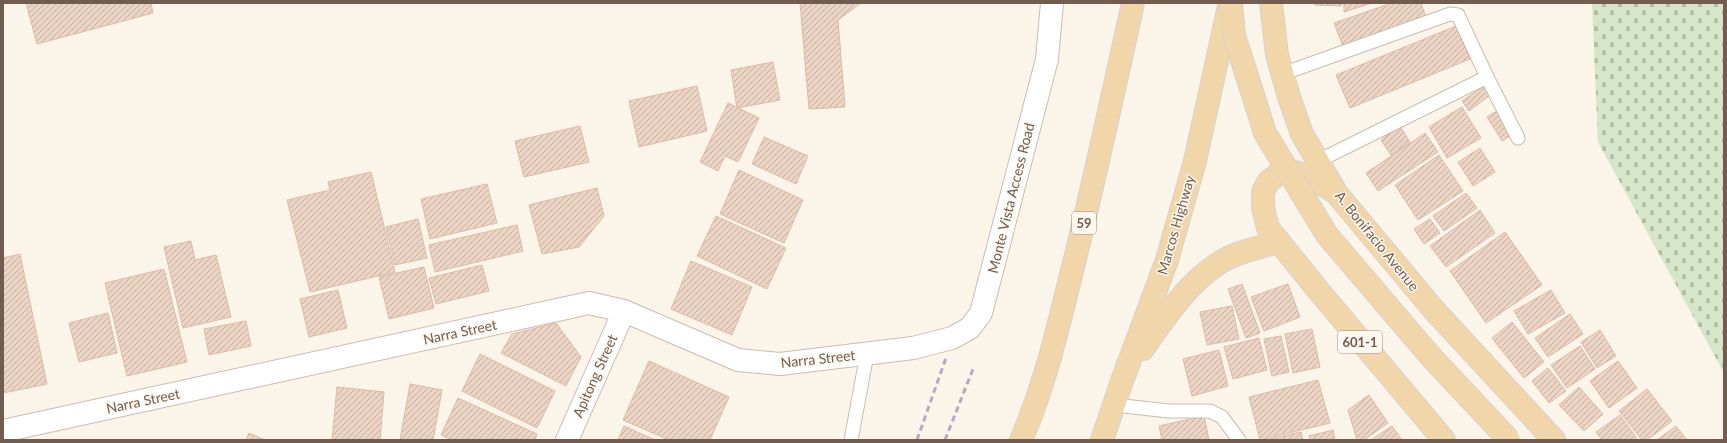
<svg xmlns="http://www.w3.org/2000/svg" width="1727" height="443" font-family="Lato,sans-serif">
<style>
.cemetery{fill:url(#cemetery-stones)}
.building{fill:url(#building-hatch);stroke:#ddbba6}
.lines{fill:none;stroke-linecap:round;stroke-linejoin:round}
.service-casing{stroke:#cbbcb0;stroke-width:15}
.minor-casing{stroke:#cbbcb0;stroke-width:24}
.primary-casing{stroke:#d8d1ce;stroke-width:24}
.service{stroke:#fff;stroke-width:13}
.minor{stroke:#fff;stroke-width:22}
.primary{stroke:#f1d6aa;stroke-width:22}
.rail{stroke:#b7a8c3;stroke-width:3;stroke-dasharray:6 4;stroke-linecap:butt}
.minor-bridge-casing{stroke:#cbbcb0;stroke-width:24;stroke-linecap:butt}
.primary-bridge-casing{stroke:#d8d1ce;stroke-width:24;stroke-linecap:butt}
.minor-bridge{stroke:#fff;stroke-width:22}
.primary-bridge{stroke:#f1d6aa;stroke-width:22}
.labels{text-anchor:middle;stroke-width:3;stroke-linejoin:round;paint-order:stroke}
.shield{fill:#fdf8ef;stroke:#9c8b80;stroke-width:1}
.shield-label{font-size:13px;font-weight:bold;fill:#725c50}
.street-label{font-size:14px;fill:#725c50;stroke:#fdf8ef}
</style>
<defs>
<pattern id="cemetery-stones" width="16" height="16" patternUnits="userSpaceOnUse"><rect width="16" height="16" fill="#d5e6c9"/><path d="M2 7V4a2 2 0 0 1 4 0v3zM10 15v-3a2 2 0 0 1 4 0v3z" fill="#b1bea6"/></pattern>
<pattern id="building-hatch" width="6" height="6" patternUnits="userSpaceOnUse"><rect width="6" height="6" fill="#ecd4c4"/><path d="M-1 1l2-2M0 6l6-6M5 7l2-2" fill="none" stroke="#c4afa2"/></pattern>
</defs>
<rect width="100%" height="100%" fill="#faf4e9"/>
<polygon class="cemetery" points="1592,3 1724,3 1724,373 1598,142"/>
<g class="building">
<polygon points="26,3 151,3 153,13 37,44"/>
<polygon points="800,3 861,3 838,20 845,107 809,109"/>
<polygon points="1315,3 1342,3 1341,6 1315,5"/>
<polygon points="1344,3 1372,3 1344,12"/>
<polygon points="1392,3 1421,3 1427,20 1344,49 1334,23"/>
<polygon points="1456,26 1470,59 1350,108 1336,75"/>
<polygon points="773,62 780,100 737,108 731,70"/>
<polygon points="1487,84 1493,93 1469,111 1462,101"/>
<polygon points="697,86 707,131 639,147 629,101"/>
<polygon points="728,103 759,118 738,162 725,156 718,171 700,162"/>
<polygon points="1462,107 1481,138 1447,158 1429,127"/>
<polygon points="1497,111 1511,135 1502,141 1487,117"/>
<polygon points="580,126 589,162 524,177 515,141"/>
<polygon points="1400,126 1410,142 1391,155 1381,140"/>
<polygon points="1425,133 1438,152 1378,191 1366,173"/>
<polygon points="764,137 808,156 796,184 752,164"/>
<polygon points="1480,148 1495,172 1473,186 1458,162"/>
<polygon points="1439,155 1463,191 1418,220 1395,185"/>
<polygon points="739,170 803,200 784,243 720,214"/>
<polygon points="371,172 395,272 310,292 287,200 330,190 328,182"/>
<polygon points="487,184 497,223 430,239 421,199"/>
<polygon points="597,188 604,216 579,247 542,254 529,205"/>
<polygon points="1466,193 1477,208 1444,231 1433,216"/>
<polygon points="1480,210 1495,233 1446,267 1430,246"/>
<polygon points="716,216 786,248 767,289 697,256"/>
<polygon points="418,219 427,258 395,265 386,227"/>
<polygon points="1430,219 1440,233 1424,244 1414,229"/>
<polygon points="517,225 523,251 435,272 429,245"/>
<polygon points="1505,232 1542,285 1486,323 1450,271"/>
<polygon points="191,241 195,260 216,255 231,317 183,328 164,247"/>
<polygon points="20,254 47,384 3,393 3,258"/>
<polygon points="691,261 752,287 732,335 671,309"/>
<polygon points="482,265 489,291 436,304 429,278"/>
<polygon points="424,267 434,308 389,319 379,277"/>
<polygon points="164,269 187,362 127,376 105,283"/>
<polygon points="1242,284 1260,333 1246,338 1228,289"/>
<polygon points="1288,284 1300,317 1264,331 1251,297"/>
<polygon points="338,290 347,328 309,337 300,299"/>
<polygon points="1551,290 1565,313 1528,334 1514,311"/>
<polygon points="1232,306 1239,339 1207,345 1200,312"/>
<polygon points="108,313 117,353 79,362 69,323"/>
<polygon points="1570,314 1583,334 1548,357 1535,338"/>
<polygon points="246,321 251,346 209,355 204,329"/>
<polygon points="1512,322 1544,362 1524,378 1492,338"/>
<polygon points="556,323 581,357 566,386 501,353 512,334"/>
<polygon points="1312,329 1320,367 1293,373 1285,334"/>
<polygon points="1600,330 1616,356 1597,368 1581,342"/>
<polygon points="1281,336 1289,372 1272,376 1264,339"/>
<polygon points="1259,338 1267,370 1233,379 1224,347"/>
<polygon points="1580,346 1595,369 1567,388 1551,365"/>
<polygon points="1219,350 1228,386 1192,396 1183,359"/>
<polygon points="480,354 555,391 537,428 462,391"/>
<polygon points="649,361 729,397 710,440 669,440 623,420"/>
<polygon points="1618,361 1637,388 1609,408 1590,381"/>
<polygon points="1548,368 1566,391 1549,403 1532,381"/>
<polygon points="1318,380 1330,423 1260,440 1249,397"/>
<polygon points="410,384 442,390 433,440 400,440"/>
<polygon points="337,387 384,392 380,440 332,440"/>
<polygon points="1579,387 1603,414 1584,431 1559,405"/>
<polygon points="1647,389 1672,421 1647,440 1642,440 1619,411"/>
<polygon points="1369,395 1388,423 1364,440 1357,440 1348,410"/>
<polygon points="458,398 537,434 535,440 452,440 441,435"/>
<polygon points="1620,415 1638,440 1602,440 1596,432"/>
<polygon points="1204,416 1209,440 1162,440 1159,426"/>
<polygon points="624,426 655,440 618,440"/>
<polygon points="1392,426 1402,440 1371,440"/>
<polygon points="1676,426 1687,440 1657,440"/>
<polygon points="1333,430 1335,440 1310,440 1309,436"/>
<polygon points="1301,432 1303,440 1270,440 1270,439"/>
<polygon points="249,433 265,440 246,440"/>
</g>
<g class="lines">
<g class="service-casing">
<g id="service">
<polyline points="1282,74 1450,14 1458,15 1487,77 1518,138"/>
<polyline points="1318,161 1487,77"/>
<polyline points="1114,405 1169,411 1210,411 1222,417 1239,440"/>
<polyline points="851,440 867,354"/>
</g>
</g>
<g class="minor-casing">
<g id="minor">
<polyline points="3,431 589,303 624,311 738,360 780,364 913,348"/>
<polyline points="567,440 624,311"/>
</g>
</g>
<g class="primary-casing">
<g id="primary">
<polyline points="1271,3 1277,55 1289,97 1302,134 1337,194 1434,310 1554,440"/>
<polyline points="1335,192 1306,175 1290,171 1278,174 1268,182 1263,192 1263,208 1268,228 1318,290 1444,440"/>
<path d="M1143,349C1166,315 1197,269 1237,254C1250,249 1265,246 1279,242"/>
<path d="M1021,440C1046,383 1059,323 1074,263C1095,177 1114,90 1133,3"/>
<polyline points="1102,440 1122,381 1167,260 1195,161 1229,6"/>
</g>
</g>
<use href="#service" class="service"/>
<use href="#minor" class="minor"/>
<use href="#primary" class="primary"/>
<g class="rail">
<polyline points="917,440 946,358"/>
<polyline points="945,440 973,369"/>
</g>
<g class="minor-bridge-casing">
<polyline id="minor-bridge" points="913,348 952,338 970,328 981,313 1047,59 1052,3"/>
</g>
<g class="primary-bridge-casing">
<polyline id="primary-bridge" points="1231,3 1234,35 1265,133 1327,235 1432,358 1509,440"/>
</g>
<use href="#minor-bridge" class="minor-bridge"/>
<use href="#primary-bridge" class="primary-bridge"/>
</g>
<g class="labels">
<g class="shield">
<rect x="1072" y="212" width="24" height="22" rx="3"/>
<rect x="1338" y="331" width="44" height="22" rx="3"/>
</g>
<g class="shield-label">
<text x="1084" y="228">59</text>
<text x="1360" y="347">601-1</text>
</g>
<g class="street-label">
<text transform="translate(1011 198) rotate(-76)" y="5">Monte Vista Access Road</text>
<text transform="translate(1176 225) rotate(-74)" y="5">Marcos Highway</text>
<text transform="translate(1377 241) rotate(51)" y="5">A. Bonifacio Avenue</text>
<text transform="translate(460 332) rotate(-12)" y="5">Narra Street</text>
<text transform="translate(818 359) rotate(-6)" y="5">Narra Street</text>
<text transform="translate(595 376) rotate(-66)" y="5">Apitong Street</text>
<text transform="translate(143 401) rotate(-12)" y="5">Narra Street</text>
</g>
</g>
<rect width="1727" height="443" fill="none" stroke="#725c50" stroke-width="8"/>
</svg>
